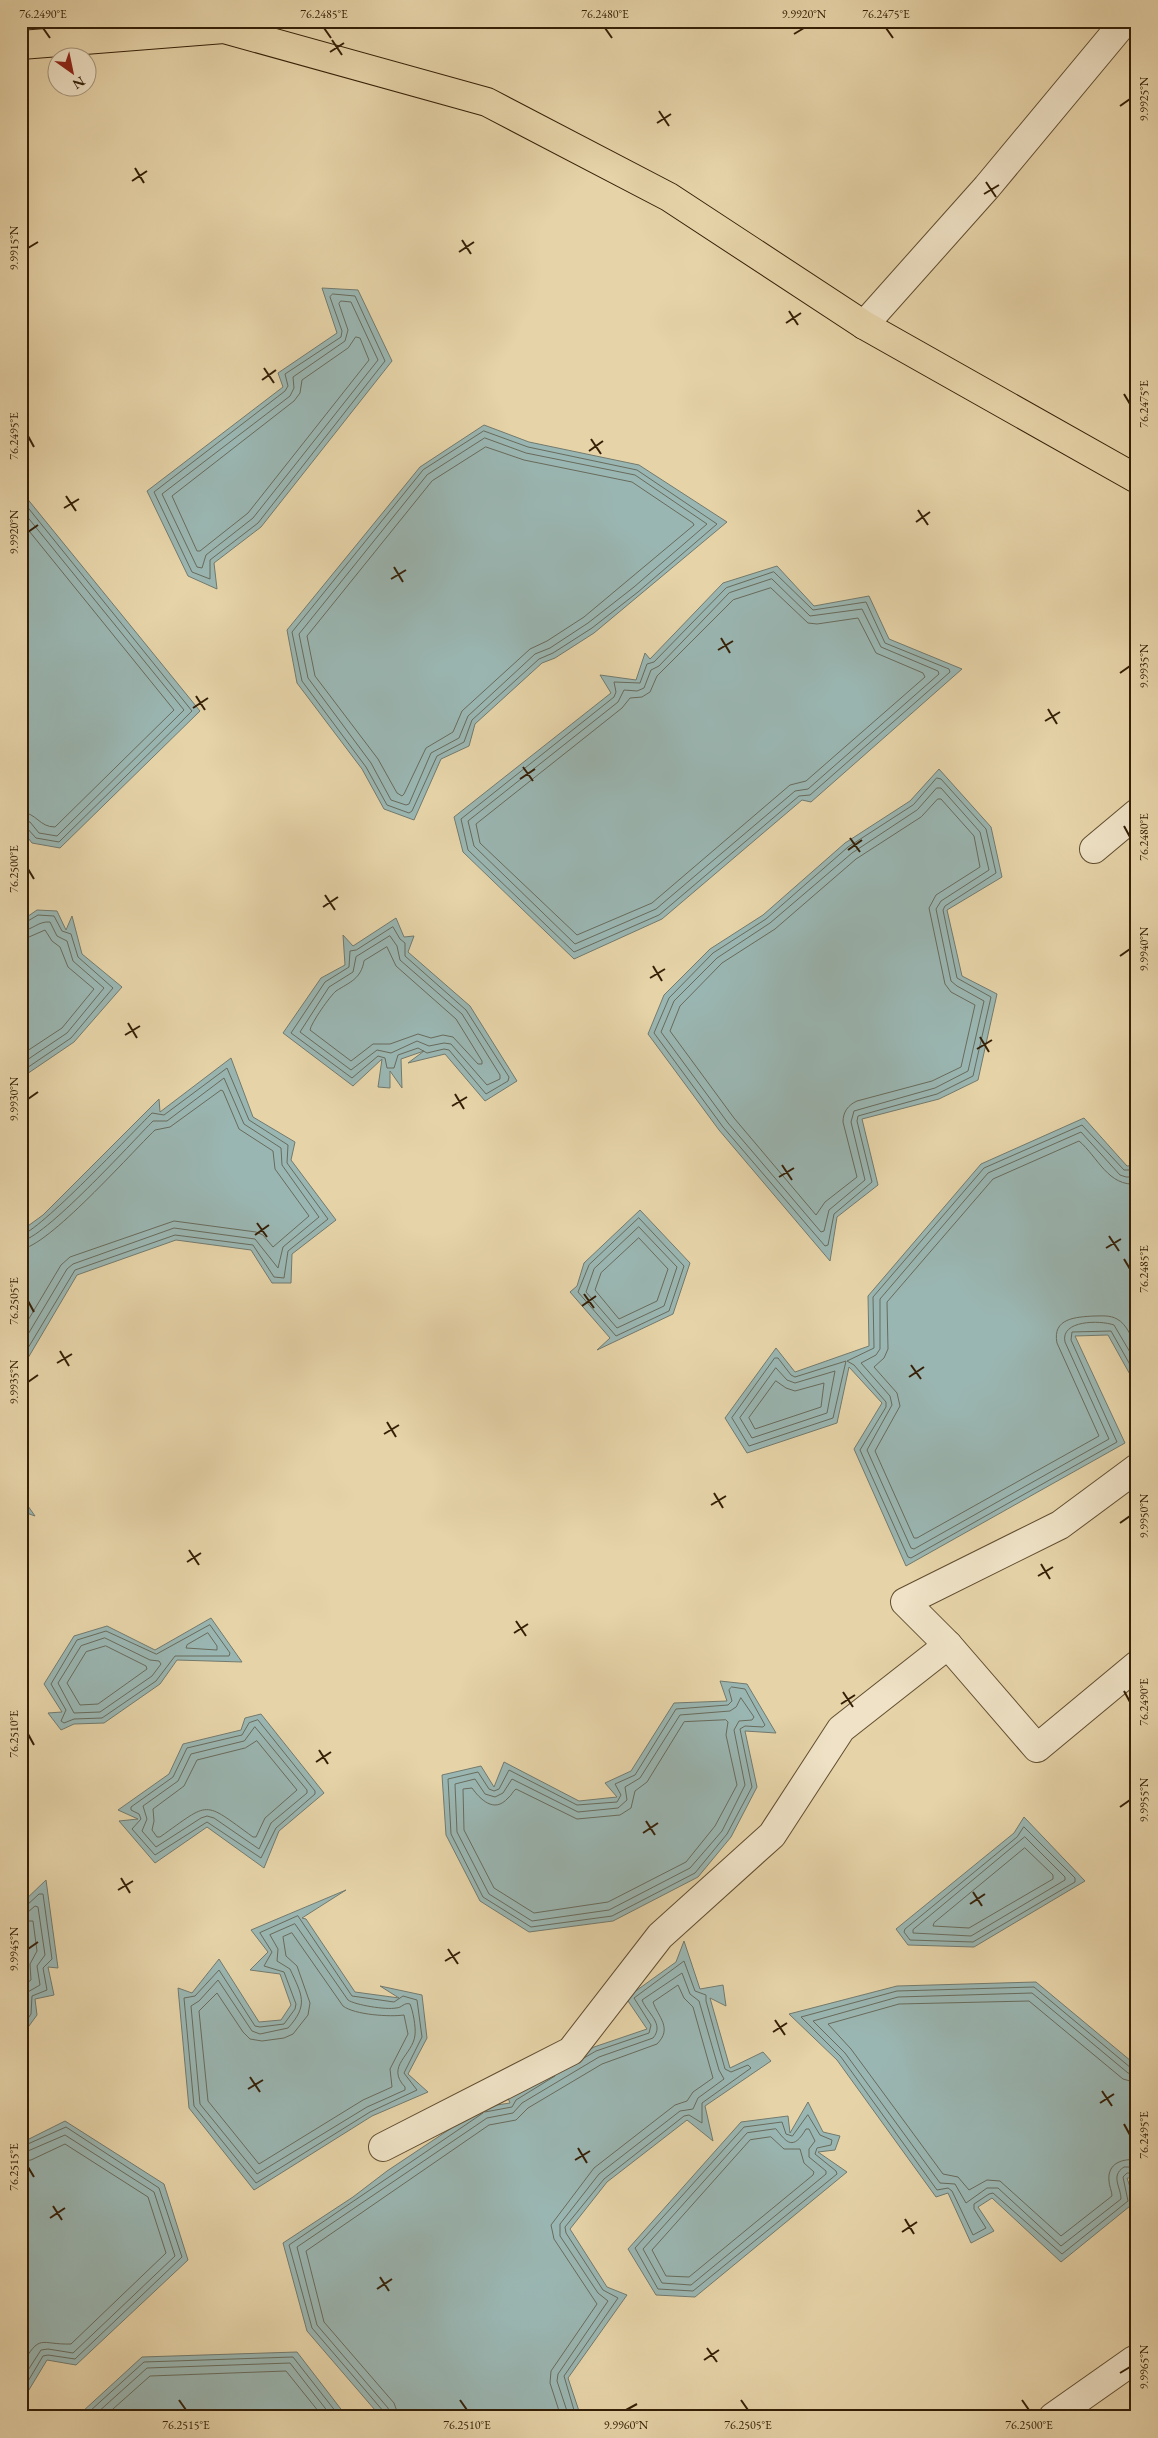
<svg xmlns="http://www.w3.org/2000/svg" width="1158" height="2438" font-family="'EB Garamond',serif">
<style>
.water{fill:#9ab6b2;stroke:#727a6e}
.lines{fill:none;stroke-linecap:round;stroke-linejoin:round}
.shore{stroke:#686b5c;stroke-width:1}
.minor-casing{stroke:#614d2f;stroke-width:30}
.major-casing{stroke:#352007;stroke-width:30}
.minor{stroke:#efe2c6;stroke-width:28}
.major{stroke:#e6d3a8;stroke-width:28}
.ticks{fill:none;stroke:#352007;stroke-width:2}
.neatline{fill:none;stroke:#352007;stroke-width:2}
.ticks-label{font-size:12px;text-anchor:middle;fill:#352007}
</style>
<rect width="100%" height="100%" fill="#e6d3a8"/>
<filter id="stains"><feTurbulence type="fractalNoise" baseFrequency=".004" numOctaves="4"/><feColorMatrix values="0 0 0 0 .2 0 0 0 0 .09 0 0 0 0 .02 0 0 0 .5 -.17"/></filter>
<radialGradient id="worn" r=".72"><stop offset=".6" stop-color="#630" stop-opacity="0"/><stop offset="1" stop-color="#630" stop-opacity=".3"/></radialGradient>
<g class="water">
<polygon points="322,288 358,290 392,361 261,527 214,563 217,589 188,576 147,491 283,387 278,373 337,333"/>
<polygon points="484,425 529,442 639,465 727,522 594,633 555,658 542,663 475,724 469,746 441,759 414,820 384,809 362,769 297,683 287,630 420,467"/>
<polygon points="21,491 200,711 60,848 32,843 21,829"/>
<polygon points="777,566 814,606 869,596 889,639 962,669 811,802 802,800 662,919 574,959 463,852 454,817 611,693 600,675 636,680 645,653 650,659 723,583"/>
<polygon points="939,769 991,827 1002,877 947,910 962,976 997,994 978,1080 939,1099 862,1119 878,1185 837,1217 830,1261 719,1130 648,1034 664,995 710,949 763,915 845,843 910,801"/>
<polygon points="37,910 57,911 66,930 72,916 82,954 122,987 74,1042 21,1078 21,921"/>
<polygon points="396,918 404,937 414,936 408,952 470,1006 517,1081 485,1101 445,1054 408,1063 424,1051 401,1059 402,1088 390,1071 390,1088 378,1087 382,1059 353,1086 283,1033 321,978 345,965 343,935 353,946"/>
<polygon points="231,1058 253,1117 295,1142 291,1160 336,1220 292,1254 291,1283 272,1283 251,1250 176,1240 77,1275 28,1358 21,1360 21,1231 43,1215 159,1099 160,1112"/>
<polygon points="1084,1118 1127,1166 1137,1165 1137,1387 1108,1335 1075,1336 1125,1443 906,1566 854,1449 882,1403 849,1367 837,1423 747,1453 725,1418 776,1348 795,1372 869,1346 868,1296 981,1164"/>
<polygon points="640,1210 690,1263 673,1314 597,1350 610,1338 570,1292 577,1286 584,1263"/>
<polygon points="21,1496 35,1516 21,1511"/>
<polygon points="211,1618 242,1662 177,1660 160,1684 104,1723 74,1724 61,1730 48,1713 62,1712 44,1684 74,1636 107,1626 155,1650"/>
<polygon points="720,1681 747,1684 776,1733 745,1731 757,1787 731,1837 698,1877 613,1921 529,1932 480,1901 446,1835 442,1775 481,1766 494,1787 504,1762 579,1801 617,1797 605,1783 631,1771 674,1703 727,1701"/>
<polygon points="261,1714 324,1793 279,1831 264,1868 207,1827 155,1863 119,1821 138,1819 118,1810 169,1774 183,1744 241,1730 245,1718"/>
<polygon points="1024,1817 1085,1881 974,1947 908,1945 896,1929 1014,1833"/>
<polygon points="46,1880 58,1968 48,1967 54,1995 35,1999 37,2015 21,2037 21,1904"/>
<polygon points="346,1890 302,1918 306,1919 355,1992 399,1998 380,1986 422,1995 427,2038 408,2074 428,2092 372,2116 254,2190 189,2108 178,1988 192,1993 219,1959 259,2022 281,2020 291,2005 280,1974 250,1970 268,1952 251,1930"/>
<polygon points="684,1941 700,1989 723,1985 726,2006 710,1998 730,2068 763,2052 771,2061 705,2106 713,2141 687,2120 607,2182 570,2229 607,2287 627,2295 568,2378 581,2417 381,2417 307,2331 283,2243 353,2197 387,2171 483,2107 510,2103 508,2098 594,2047 647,2029 626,1998 676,1962"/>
<polygon points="1036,1982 1137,2066 1137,2178 1127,2178 1135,2202 1061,2262 992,2198 978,2207 994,2231 971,2243 948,2193 936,2197 837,2060 789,2014 897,1986"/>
<polygon points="808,2102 823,2132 840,2136 835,2150 818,2152 847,2172 695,2297 656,2295 628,2249 741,2122 788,2116 790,2133"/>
<polygon points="65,2121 164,2184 188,2260 76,2365 47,2360 21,2403 21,2143"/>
<polygon points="297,2352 347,2417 86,2417 82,2412 142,2357"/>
</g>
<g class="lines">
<g class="shore">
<polygon points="333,294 355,296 385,361 258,523 210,560 210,579 192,572 154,492 285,391 288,386 285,374 341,337 342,331 330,297"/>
<polygon points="341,301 351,302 378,360 253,518 206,555 202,568 197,567 162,494 290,396 294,388 293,377 345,341 348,330 339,304"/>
<polygon points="356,337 360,338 369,360 248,513 200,551 197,551 172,496 294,401 300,393 302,380 348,348"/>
<polygon points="484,431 528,447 637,470 717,524 638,592 592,628 553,653 539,659 472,720 464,742 437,756 412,811 409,813 387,805 366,767 302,681 292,632 423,470"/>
<polygon points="485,438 526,453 635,475 707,524 634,587 588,623 550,648 535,654 468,716 459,738 431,753 409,804 406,805 391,800 371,763 308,678 299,634 427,475"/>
<polygon points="486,447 524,460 632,482 693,523 694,525 584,617 547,641 530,649 462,711 453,732 426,748 404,794 402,796 397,793 378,759 315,676 307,636 432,481"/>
<polyline points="21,499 192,711 59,842 36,838 26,827 21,826"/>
<polyline points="21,509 184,710 57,836 39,833 30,822 21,820"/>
<path d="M21,521L174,710L55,827C39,827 37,813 21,812"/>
<polygon points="774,572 813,610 866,602 885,643 949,669 950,672 810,795 799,796 659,915 574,952 468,850 461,819 614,697 616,692 614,682 640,683 647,664 654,662 726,588"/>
<polygon points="772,579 810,616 862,609 881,647 938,671 939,674 808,789 795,791 656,909 575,944 474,846 468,821 618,702 624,690 637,691 644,688 651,670 659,666 729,593"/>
<polygon points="771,588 808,623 817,624 858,618 876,653 923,673 925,677 806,781 790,785 652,903 577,935 480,843 476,824 622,708 630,698 642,697 650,692 657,676 733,600"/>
<polygon points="937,778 941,779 986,829 996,873 945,906 943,910 957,978 991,997 973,1076 937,1094 858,1116 857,1121 872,1182 834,1214 828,1245 825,1246 723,1127 654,1033 669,998 713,953 766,919 848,847 913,805"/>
<polygon points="937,788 941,788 980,832 989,870 941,901 936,909 951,981 957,986 984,1001 968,1071 935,1088 854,1111 851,1122 865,1180 829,1210 824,1231 821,1232 728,1123 661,1032 674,1001 717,958 770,923 852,853 917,810"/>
<path d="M938,799H941L974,836L980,867L936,895L929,908L945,984L951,992L975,1005L961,1067L932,1081L857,1101C848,1105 843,1112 843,1122L857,1177L825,1202L816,1215L734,1118L670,1031L680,1006L722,963L775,929L856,859L921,817Z"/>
<polyline points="21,925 38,915 54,916 62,931 71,934 78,957 113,988 71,1038 21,1072"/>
<polygon points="393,927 400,939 405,943 405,956 466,1010 509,1077 508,1081 486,1094 449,1050 444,1049 427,1053 418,1048 398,1055 394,1068 387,1068 385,1058 378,1056 352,1078 291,1033 325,982 349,967 350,951 356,950"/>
<path d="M21,931C33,930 38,921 50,922L57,936L67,941L73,961L104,988L67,1033L21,1064"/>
<polygon points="390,936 397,946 400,960 462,1014 500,1075 500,1079 487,1085 451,1044 444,1043 429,1046 417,1041 391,1053 377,1050 351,1070 300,1032 329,987 353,972 356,957"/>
<polyline points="21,938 29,937 45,930 52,941 60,947 68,967 94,989 62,1028 21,1055"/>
<path d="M387,947L396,966L456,1019L482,1061V1064H478L453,1037L443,1035L431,1038L418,1034L390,1044H373L351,1061L310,1030C311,1023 330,996 336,991C350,982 361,979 364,961Z"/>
<polyline points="1137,1170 1124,1170 1082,1125 984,1168 873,1297 874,1348 847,1361 854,1365 886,1402 886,1407 860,1450 908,1557 911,1558 1117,1442 1071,1340 1072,1332 1111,1331 1137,1377"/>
<path d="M1137,1177H1126L1120,1175L1081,1132L988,1173L880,1299V1349L876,1355L861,1363L890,1396L892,1405L867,1450L911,1548L914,1549L1109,1439L1065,1342C1060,1320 1100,1320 1114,1325L1137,1364"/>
<path d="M1137,1184C1108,1187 1098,1157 1079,1141L993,1179L887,1302L888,1349L884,1358L874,1367L897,1393L900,1406L875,1451L914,1538H917L1099,1436L1057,1343C1052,1318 1076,1317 1094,1316C1102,1316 1110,1315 1117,1319C1127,1324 1132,1339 1137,1348"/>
<polygon points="639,1218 684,1266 669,1311 616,1336 578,1292 589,1265"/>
<polygon points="639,1227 677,1267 664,1306 617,1328 586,1292 594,1269"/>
<path d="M21,1235C38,1233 133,1132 152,1113L164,1115L227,1068L249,1120L288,1145L287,1163L328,1219L288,1251L284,1278L274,1277L253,1245L175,1235L75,1270L25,1353L21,1355"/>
<polygon points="639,1238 668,1269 657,1301 619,1319 595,1290 601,1273"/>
<path d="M21,1241C43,1240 132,1142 153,1121H167L224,1078L244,1124L281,1148L282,1165L319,1217L283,1247L278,1268L255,1239L174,1228L73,1264L67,1269L21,1346"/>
<path d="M21,1249C47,1248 132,1152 155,1130L170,1127L221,1090L223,1091L239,1129L273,1151L275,1169L309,1216L273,1247L263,1235L256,1232L174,1221L70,1257L61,1265L21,1332"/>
<polygon points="775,1358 778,1358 791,1375 795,1377 846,1361 833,1418 749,1446 732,1418"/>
<polygon points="776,1368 787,1380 795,1383 835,1371 827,1413 752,1438 740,1418"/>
<polygon points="776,1381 786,1388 795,1391 824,1383 821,1407 755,1429 749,1418"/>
<polygon points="210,1625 230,1653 229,1656 175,1656 156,1681 102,1718 74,1719 64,1723 61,1721 66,1710 51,1684 77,1640 106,1631 156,1654"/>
<polygon points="208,1633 217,1646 217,1650 186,1648 187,1645"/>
<polygon points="105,1638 150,1660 159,1661 161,1664 152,1676 100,1712 74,1713 58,1683 81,1646"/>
<polygon points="106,1646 146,1666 147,1669 98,1704 80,1705 67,1683 86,1652"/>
<polygon points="732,1687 745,1689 765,1725 763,1727 745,1726 740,1729 752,1787 727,1834 695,1873 612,1916 531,1927 483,1897 451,1834 448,1779 478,1772 489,1789 494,1791 499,1789 509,1770 577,1805 617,1802 621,1795 615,1784 635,1775 676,1709 728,1705 732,1701 729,1690"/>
<polygon points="741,1698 754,1717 752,1720 739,1721 734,1730 745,1785 722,1831 690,1868 609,1910 532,1921 489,1894 457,1832 455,1784 475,1779 485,1794 495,1797 503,1793 512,1779 578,1812 618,1808 627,1800 625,1787 640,1778 680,1715 730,1711 736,1707"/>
<polygon points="258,1720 315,1791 315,1794 276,1828 261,1858 207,1822 155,1855 132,1829 141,1819 139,1814 131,1810 131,1807 173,1777 187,1748 242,1735 249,1723"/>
<path d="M726,1720L728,1722L726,1735L737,1785L715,1826L686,1862L608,1902L534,1913L494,1888L464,1830L463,1789L472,1788C480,1799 494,1814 508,1798C512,1795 512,1792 516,1789L577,1819L620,1815L631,1808L635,1791L647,1782L684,1722Z"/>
<polygon points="255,1727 307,1790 307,1793 271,1823 259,1849 214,1818 207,1816 201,1818 156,1847 142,1831 147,1819 143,1806 178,1781 191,1754 244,1741"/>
<path d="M257,1741L297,1790L265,1818L256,1837H253C202,1800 211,1801 160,1837H157L152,1830L154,1821L153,1809L184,1786L197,1760L245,1748Z"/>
<polygon points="1024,1827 1075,1878 1075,1882 973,1942 910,1940 904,1932 905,1929 1017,1837"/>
<polygon points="1025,1837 1065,1877 1065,1880 971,1936 913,1933 913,1930"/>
<polygon points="1025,1848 1053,1875 1053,1879 969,1928 933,1926 934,1923"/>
<polyline points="21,1907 26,1906 39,1894 43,1894 52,1959 43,1968 47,1990 32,1996 31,2014 21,2029"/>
<polyline points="21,1913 28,1912 35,1906 38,1907 45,1955 37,1966 40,1985 26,1993 25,2012 21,2018"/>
<polygon points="298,1916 352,1996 394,2002 403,1996 417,2000 422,2037 404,2073 417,2090 370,2112 256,2183 194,2106 184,1998 195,1996 219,1970 255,2026 260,2027 284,2024 295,2009 296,2004 284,1972 264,1966 272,1952 260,1933"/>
<polyline points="21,1921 33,1921 37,1951 30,1964 31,1980 21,1987"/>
<path d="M295,1924L348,2000C355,2005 386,2010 396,2008C402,2008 404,2002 410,2004C413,2011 416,2027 415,2035C413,2055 385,2066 405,2087V2090L367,2107L257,2174L200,2104L191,2006L199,2001L218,1980L252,2031L260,2034L288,2028C309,2005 302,1995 290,1969L277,1961L278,1949L270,1935Z"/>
<path d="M292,1933L343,2006C355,2015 390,2017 404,2015L408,2034L390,2069L392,2087L363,2100L259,2164L208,2101L199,2011L217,1993L243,2032L250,2039L262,2041L284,2038L293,2034L308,2015L310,2003L297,1966L286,1956L283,1937Z"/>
<polyline points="1137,2069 1131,2068 1034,1987 897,1991 801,2017 841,2057 937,2190 948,2188 952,2191 973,2235 986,2228 974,2209 974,2204 989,2194 993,2193 1062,2254 1128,2201 1123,2177 1127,2173 1137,2173"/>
<path d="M1137,2076L1128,2073L1032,1993L898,1997L813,2021L845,2053L940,2183L955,2184L966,2203L987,2188H998L1061,2246L1121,2199C1121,2187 1110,2176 1124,2167H1137"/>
<path d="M1137,2083L1123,2079L1029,2001L899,2004L828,2024L851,2049L943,2174L958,2177L969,2190L987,2180L1000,2181L1061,2236L1112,2196C1112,2191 1109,2186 1109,2181C1107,2163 1123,2158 1137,2160"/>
<polyline points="485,2112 512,2107 516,2100 555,2076"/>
<polygon points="808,2115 820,2135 832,2140 831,2145 817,2148 815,2154 836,2171 837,2174 693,2291 658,2289 635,2248 744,2127 782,2122 786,2134 792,2136"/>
<path d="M776,2129C787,2143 793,2151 806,2129H809L815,2141L809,2149V2157L826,2171V2174L691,2285L662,2283L643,2249L747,2133Z"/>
<polygon points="771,2137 784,2149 800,2149 804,2163 814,2172 813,2175 689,2277 666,2276 652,2250 750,2140"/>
<polyline points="21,2147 66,2127 159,2188 182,2257 75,2359 48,2355 43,2356 21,2393"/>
<polyline points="21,2154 65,2135 154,2192 175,2256 73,2353 48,2349 41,2350 21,2381"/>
<path d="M21,2161L31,2160L65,2144L148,2197L166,2253L71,2344C39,2345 41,2332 21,2366"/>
<polyline points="90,2417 90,2411 144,2362 293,2357 340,2417"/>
<polyline points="96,2417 97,2413 147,2368 290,2363 332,2417"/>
<polyline points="104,2417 150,2376 286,2371 323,2417"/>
<polyline points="385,2417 384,2412 312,2328 289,2245 483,2113"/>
<path d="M391,2417L388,2408L317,2325L297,2247L487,2118L513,2113L522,2103L599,2057L653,2038C665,2024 647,2013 642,2000L682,1973L690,1994L699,2001L719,2070L724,2079L698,2098L693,2109L680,2111L599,2174L560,2224V2236L598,2293L608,2301L558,2374L557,2381L569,2417"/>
<path d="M399,2417L394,2403L324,2322L306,2251L489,2125L516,2120L528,2108L602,2064L657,2044C673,2028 658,2017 653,2002L678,1985L684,1998L693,2007L713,2078L693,2092L687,2101L675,2105L594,2168L551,2225L554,2239L597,2304L551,2371L550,2383L561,2417"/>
<polyline points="576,2417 564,2376 618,2298 603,2290 566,2233 565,2227 604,2179 684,2116 689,2115 702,2123 702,2103 751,2068 748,2065 731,2072 725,2069 706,2001 706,1995 695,1991 684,1961 634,1998 651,2025 649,2033 596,2051 584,2058"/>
</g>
<g class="minor-casing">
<g id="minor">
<polyline points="864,325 987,187 1125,21"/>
<polyline points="1094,849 1137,813"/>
<polyline points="1137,1468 1060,1525 905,1602 948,1645 1037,1748 1137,1665"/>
<polyline points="383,2147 571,2051 660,1936 772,1835 841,1729 948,1645"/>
<polyline points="1053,2417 1134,2360 1137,2362"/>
</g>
</g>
<g class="major-casing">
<polyline id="major" points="21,45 224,29 487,102 669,197 864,325 1137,479"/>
</g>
<use href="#minor" class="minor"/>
<use href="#major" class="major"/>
</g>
<path class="ticks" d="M43,28L50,38M324,28L331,38M605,28L612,38M886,28L893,38M794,34L804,28M332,40L342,55M330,52L344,43M1120,106L1130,99M659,111L669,126M657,123L671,114M135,168L144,183M132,181L147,171M986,182L996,197M984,194L999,185M462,240L471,254M28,248L38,242M459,252L474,242M789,311L798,325M786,323L801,313M264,368L274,383M262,380L276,370M1124,394L1130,404M28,436L34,447M591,439L601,454M589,451L603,441M66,496L76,511M64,508L79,499M918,510L928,525M916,522L930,512M28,532L38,525M394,567L403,582M391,579L406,570M721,638L730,653M718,650L733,641M1120,673L1130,666M196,696L205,710M193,708L208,698M1048,709L1057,724M1045,721L1060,712M523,767L533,781M520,779L535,769M1124,826L1130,837M850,838L860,852M848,850L862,840M28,869L34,879M325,895L335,910M323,907L338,897M1120,956L1130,949M653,966L662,981M650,978L665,969M128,1023L137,1038M125,1035L140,1026M980,1037L989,1052M977,1049L992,1040M455,1094L464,1109M28,1099L38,1092M452,1106L467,1097M782,1165L792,1180M779,1177L794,1168M257,1223L267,1237M255,1235L269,1225M1109,1236L1119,1251M1106,1248L1121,1239M1124,1259L1130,1269M584,1294L594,1308M28,1301L34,1312M582,1306L596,1296M60,1351L69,1366M57,1363L72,1354M911,1365L921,1379M909,1377L924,1367M28,1382L38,1375M387,1422L396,1437M384,1434L399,1425M714,1493L723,1508M711,1505L726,1496M1120,1523L1130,1516M189,1550L199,1565M187,1562L201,1553M1041,1564L1050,1579M1038,1576L1053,1567M516,1621L526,1636M514,1633L528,1624M1124,1691L1130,1702M843,1692L853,1707M841,1704L855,1695M28,1734L34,1745M319,1750L328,1764M316,1762L331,1752M1120,1807L1130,1800M646,1821L655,1835M643,1833L658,1823M121,1878L130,1893M118,1890L133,1881M973,1892L982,1906M970,1904L985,1894M28,1949L38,1942M448,1949L458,1964M445,1961L460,1952M775,2020L785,2035M773,2032L787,2023M250,2077L260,2092M248,2089L263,2080M1102,2091L1112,2106M1100,2103L1114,2094M1124,2124L1130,2135M578,2148L587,2163M575,2160L590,2151M28,2167L34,2177M53,2206L62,2220M50,2218L65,2208M905,2219L914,2234M902,2232L917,2222M380,2277L389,2291M377,2289L392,2279M707,2348L717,2362M704,2360L719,2350M1120,2373L1130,2367M179,2400L186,2410M460,2400L467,2410M741,2400L748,2410M1022,2400L1029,2410M626,2410L637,2404"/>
<rect width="1158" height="2438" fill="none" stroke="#e6d3a8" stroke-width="55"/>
<g transform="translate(72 72) rotate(147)"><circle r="24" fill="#efe2c6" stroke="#a5947a"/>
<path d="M0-4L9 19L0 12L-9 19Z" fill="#8f2418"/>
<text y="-8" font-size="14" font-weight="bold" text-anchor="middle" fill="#352007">N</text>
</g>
<rect x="28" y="28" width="1102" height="2382" class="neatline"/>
<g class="ticks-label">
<text x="43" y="18">76.2490°E</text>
<text x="324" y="18">76.2485°E</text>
<text x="605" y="18">76.2480°E</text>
<text x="804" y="18">9.9920°N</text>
<text x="886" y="18">76.2475°E</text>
<text transform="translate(1144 99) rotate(-90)" y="4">9.9925°N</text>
<text transform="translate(14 248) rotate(-90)" y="4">9.9915°N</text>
<text transform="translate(1144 404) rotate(-90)" y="4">76.2475°E</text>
<text transform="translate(14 436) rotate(-90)" y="4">76.2495°E</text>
<text transform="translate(14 532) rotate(-90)" y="4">9.9920°N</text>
<text transform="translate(1144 666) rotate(-90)" y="4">9.9935°N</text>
<text transform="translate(1144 837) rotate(-90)" y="4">76.2480°E</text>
<text transform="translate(14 869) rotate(-90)" y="4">76.2500°E</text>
<text transform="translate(1144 949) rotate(-90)" y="4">9.9940°N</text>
<text transform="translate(14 1099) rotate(-90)" y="4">9.9930°N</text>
<text transform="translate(1144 1269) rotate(-90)" y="4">76.2485°E</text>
<text transform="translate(14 1301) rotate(-90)" y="4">76.2505°E</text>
<text transform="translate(14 1382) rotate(-90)" y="4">9.9935°N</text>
<text transform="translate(1144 1516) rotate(-90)" y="4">9.9950°N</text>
<text transform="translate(1144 1702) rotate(-90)" y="4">76.2490°E</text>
<text transform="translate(14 1734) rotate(-90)" y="4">76.2510°E</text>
<text transform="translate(1144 1800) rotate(-90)" y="4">9.9955°N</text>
<text transform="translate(14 1949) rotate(-90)" y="4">9.9945°N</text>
<text transform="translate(1144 2135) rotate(-90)" y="4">76.2495°E</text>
<text transform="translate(14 2167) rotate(-90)" y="4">76.2515°E</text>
<text transform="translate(1144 2367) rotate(-90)" y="4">9.9965°N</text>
<text x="186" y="2429">76.2515°E</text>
<text x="467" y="2429">76.2510°E</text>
<text x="626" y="2429">9.9960°N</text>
<text x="748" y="2429">76.2505°E</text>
<text x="1029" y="2429">76.2500°E</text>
</g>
<rect width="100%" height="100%" filter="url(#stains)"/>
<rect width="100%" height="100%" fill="url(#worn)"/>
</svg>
